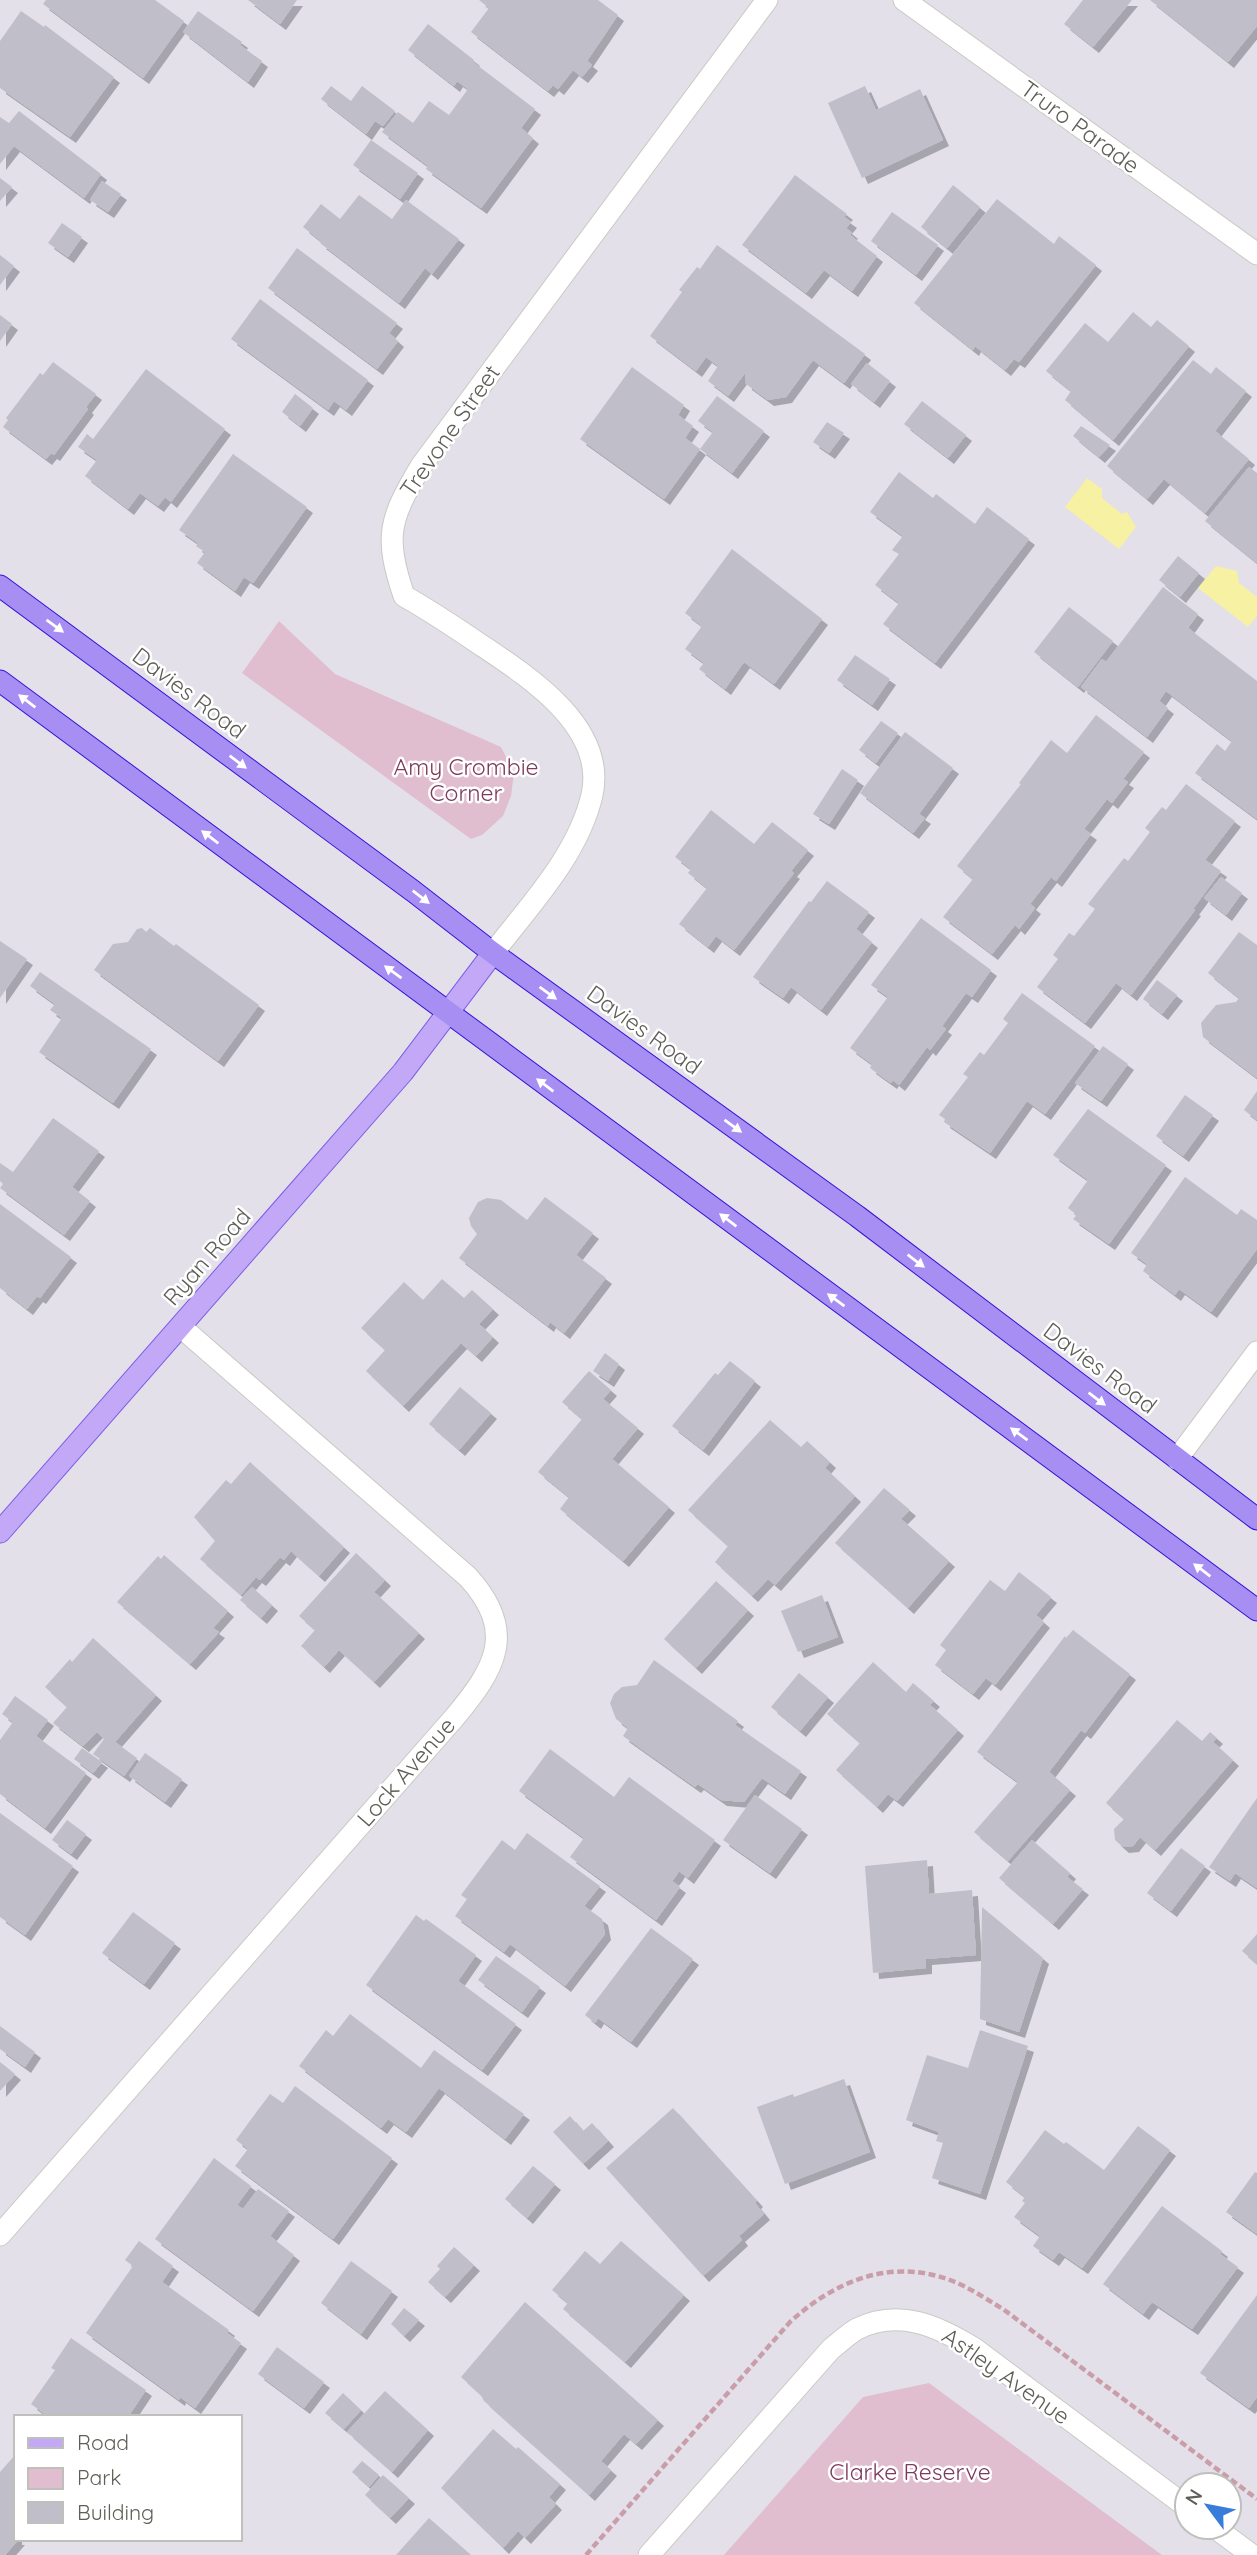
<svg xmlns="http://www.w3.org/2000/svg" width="1257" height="2555" font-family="Quicksand,sans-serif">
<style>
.green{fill:#e0becf}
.water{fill:#f7f1a3}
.building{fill:#c0bec8;filter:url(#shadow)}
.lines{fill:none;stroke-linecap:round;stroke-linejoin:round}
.minor-casing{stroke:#c9cac3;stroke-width:23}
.major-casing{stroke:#7b5fe4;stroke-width:23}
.highway-casing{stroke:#3613d7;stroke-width:23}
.path{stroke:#ca9ea9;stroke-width:4.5;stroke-dasharray:7 3.5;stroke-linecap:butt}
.minor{stroke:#fff;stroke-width:21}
.major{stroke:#c2a8f7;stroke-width:21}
.highway{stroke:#a68ef3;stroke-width:21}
.oneway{fill:#fff}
.labels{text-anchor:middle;stroke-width:5;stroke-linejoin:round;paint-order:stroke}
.street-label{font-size:23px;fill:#5f5f58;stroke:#fff}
.park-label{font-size:23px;fill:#7d3a59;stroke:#fff}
</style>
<defs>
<filter id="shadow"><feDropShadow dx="6" dy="6" stdDeviation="0" flood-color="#0004"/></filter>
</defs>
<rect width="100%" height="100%" fill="#e3e0ea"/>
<g class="green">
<polygon points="279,621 335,674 501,747 514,773 511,796 503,816 482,835 471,839 242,673"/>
<polygon points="929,2383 1162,2555 724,2555 863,2397"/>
</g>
<g class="water">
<polygon points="1087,478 1102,489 1102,498 1122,514 1127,512 1136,527 1119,549 1065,507"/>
<polygon points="1216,566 1237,571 1239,583 1257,597 1257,616 1248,627 1198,588"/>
</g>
<g class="building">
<polygon points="46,0 155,0 184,21 143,78 43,4"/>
<polygon points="248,0 297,0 280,24"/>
<polygon points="479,0 598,0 618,15 587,61 592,65 582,77 573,70 558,89 553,85 548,91 471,32 489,8"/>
<polygon points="1083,0 1132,0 1093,47 1064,24"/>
<polygon points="1150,0 1257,0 1257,26 1228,62"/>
<polygon points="21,11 44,27 45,25 114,77 70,137 0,88 0,41"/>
<polygon points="198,11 242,42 240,45 262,61 248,82 183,32"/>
<polygon points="428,24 474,60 473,62 535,109 521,128 533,138 481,208 426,169 428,166 382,132 398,112 413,123 429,101 449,115 468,89 457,81 454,86 408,50"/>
<polygon points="331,86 351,101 362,86 395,111 383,126 375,121 366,134 321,99"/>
<polygon points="865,86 876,110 920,89 943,140 862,178 828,103"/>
<polygon points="19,111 101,174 84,198 14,146 0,164 0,117 9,123"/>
<polygon points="371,140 418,173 400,199 353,165"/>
<polygon points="795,175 847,214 844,217 851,222 846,228 852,233 850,235 877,256 852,291 824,270 806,293 742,245"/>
<polygon points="0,178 12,187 0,201"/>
<polygon points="102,181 121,194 108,212 90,200"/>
<polygon points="953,185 980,207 947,248 921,227"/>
<polygon points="359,195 392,219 406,200 459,239 432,274 425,268 399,303 320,243 322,242 303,227 321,204 340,219"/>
<polygon points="997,199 1054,244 1059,236 1096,265 1019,362 1014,359 1005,370 975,346 973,350 914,303"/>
<polygon points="892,212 938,245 916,275 871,241"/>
<polygon points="62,223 82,237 68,257 48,243"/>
<polygon points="717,245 865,354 844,383 813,360 786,397 768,400 746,384 745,373 728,396 708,381 718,366 706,357 696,371 650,336 682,292 679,290 697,267 700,269"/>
<polygon points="297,248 397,323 389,333 398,341 377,369 268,288"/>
<polygon points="0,255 14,266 0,285"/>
<polygon points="260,299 368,380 346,410 334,401 328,410 231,339"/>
<polygon points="1133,312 1151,327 1157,320 1189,346 1113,440 1065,400 1071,391 1046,371 1085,323 1108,342"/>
<polygon points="0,315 12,324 0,341"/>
<polygon points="1193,360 1211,374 1216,367 1246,391 1215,431 1249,459 1205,513 1164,479 1147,499 1107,466"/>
<polygon points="53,362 96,394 86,407 88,409 54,455 51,453 46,459 3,427 8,420 6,418 40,373 43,375"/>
<polygon points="867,363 890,381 874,402 851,384"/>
<polygon points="632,367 684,405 678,415 693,426 685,438 700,449 664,499 580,439"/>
<polygon points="146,369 225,429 171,502 165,497 158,506 140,493 128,509 85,476 97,460 78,447 87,434 93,439"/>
<polygon points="295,394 313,408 300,426 282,412"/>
<polygon points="717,396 764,431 732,473 700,449 713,432 698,421"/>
<polygon points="922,401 966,435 948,458 904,424"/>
<polygon points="827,422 844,433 829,453 813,442"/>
<polygon points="1081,426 1110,445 1099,457 1073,436"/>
<polygon points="233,454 307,507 253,583 244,577 235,591 197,563 205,552 196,546 198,543 179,530"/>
<polygon points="1249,467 1257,473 1257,563 1205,521"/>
<polygon points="899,472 933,498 936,494 975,524 987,507 1029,539 935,663 883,624 899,603 875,585 899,554 892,550 903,536 870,512"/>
<polygon points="732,549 822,619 774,684 744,662 725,689 699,669 704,663 685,649 702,626 685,613"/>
<polygon points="1178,556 1199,573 1180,597 1159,580"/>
<polygon points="1163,587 1198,614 1188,628 1257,681 1257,819 1195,773 1217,744 1225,751 1232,741 1166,691 1159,701 1168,708 1147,737 1081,687 1102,659 1106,662"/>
<polygon points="1069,607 1113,641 1078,687 1034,652"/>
<polygon points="855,655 890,679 872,705 837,680"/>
<polygon points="1096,715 1144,752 1123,779 1128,782 1112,803 1107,799 1084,829 1091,834 1056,881 1051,877 1030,904 1035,908 1019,929 1015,925 992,954 943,917 973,879 957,866 1021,784 1019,783 1051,740 1067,753"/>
<polygon points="881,721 898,733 876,763 859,750"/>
<polygon points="905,732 953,768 919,814 925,818 913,833 860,793"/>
<polygon points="842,769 858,780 829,824 813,814"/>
<polygon points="1186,784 1235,821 1205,860 1221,871 1193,909 1195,910 1131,995 1116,983 1085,1023 1037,987 1058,959 1053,955 1069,933 1074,936 1095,909 1088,904 1124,858 1128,861 1150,832 1145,828 1162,807 1166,810"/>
<polygon points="711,810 754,844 772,822 808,850 791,871 794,873 734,950 716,936 708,947 679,924 707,888 688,873 691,869 675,857"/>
<polygon points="1221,877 1242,893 1226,915 1204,898"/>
<polygon points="827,881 869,912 856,929 872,942 821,1010 791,987 783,998 753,977 809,901 811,902"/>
<polygon points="921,918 991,970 972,997 966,993 942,1026 946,1029 930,1050 927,1047 899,1085 893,1080 891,1083 870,1068 872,1064 850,1048 888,997 871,985"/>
<polygon points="142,928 146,932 150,928 174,946 176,944 259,1005 218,1061 94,970 113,944 128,942 137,929"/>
<polygon points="1239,932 1257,945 1257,1078 1203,1037 1201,1023 1216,1005 1236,1002 1239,998 1208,973"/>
<polygon points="0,941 27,959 0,998"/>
<polygon points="40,972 151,1049 113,1103 39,1052 62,1018 50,1010 55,1004 30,986"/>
<polygon points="1157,980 1177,995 1162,1014 1143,999"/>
<polygon points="1022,993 1095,1046 1045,1114 1027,1101 990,1153 944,1122 945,1119 939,1115 968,1077 963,1074 980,1052 984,1055 1008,1023 1003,1019"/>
<polygon points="1103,1046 1128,1064 1101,1101 1075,1083"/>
<polygon points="1257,1091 1257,1120 1244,1110"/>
<polygon points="1185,1095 1213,1115 1183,1156 1156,1136"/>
<polygon points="1088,1109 1166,1165 1109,1244 1073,1219 1077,1215 1068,1208 1088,1180 1053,1155"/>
<polygon points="53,1118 99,1151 72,1187 90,1201 64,1235 0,1188 3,1184 0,1181 0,1163 13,1172"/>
<polygon points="1185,1177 1237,1215 1241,1209 1257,1220 1257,1249 1211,1312 1179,1289 1175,1295 1143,1271 1147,1264 1131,1253"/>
<polygon points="545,1197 593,1233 576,1255 606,1278 564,1333 550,1322 548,1326 459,1258 477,1234 471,1226 469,1218 478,1202 487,1198 501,1200 527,1220"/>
<polygon points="0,1204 71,1257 40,1298 37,1296 27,1309 0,1288"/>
<polygon points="442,1279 464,1298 472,1290 493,1309 479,1324 493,1337 476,1356 461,1343 403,1406 366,1371 385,1350 361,1328 404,1282 423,1300"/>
<polygon points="605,1353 619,1364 608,1381 593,1371"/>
<polygon points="730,1361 755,1381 703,1450 672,1426 715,1373 718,1375"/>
<polygon points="589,1371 611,1390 603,1399 638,1428 612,1459 669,1507 623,1561 560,1509 569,1497 538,1472 582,1419 562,1402"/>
<polygon points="460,1387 491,1413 459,1450 429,1424"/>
<polygon points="770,1420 801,1447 807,1441 830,1462 825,1468 855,1496 775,1585 768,1579 752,1596 715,1562 728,1546 688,1510"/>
<polygon points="250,1462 344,1547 319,1576 291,1551 284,1560 280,1557 260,1580 256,1577 241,1595 200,1559 215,1541 194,1517 226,1480 231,1484"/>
<polygon points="884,1488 910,1510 901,1519 949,1561 908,1608 835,1543"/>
<polygon points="356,1553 385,1580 374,1592 419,1633 374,1682 339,1650 324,1667 301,1646 315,1630 299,1616"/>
<polygon points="164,1555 228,1611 213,1628 219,1632 190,1664 117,1602 158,1556 161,1559"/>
<polygon points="1019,1572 1051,1597 1036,1615 1044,1622 995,1685 986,1678 973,1694 935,1665 946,1650 940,1645 990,1580 1005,1591"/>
<polygon points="716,1581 748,1610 696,1668 664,1639"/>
<polygon points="252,1587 272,1605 261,1618 240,1600"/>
<polygon points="822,1595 838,1637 798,1652 781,1611"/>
<polygon points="1073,1630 1130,1674 1085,1733 1081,1730 1049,1772 1070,1790 1008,1861 974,1832 1018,1782 977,1752 1065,1636 1066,1638"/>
<polygon points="93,1638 156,1695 115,1742 137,1758 124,1776 93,1754 104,1739 97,1732 83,1746 53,1723 67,1707 45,1687 70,1659 72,1662"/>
<polygon points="654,1660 738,1721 735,1725 801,1771 785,1794 762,1778 744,1802 721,1800 698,1784 695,1787 623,1736 628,1728 616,1719 610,1703 614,1694 622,1687 637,1685"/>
<polygon points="873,1662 906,1692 913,1683 934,1701 930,1705 958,1730 897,1801 888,1794 877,1807 836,1770 860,1743 827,1714"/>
<polygon points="799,1673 828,1697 800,1731 771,1707"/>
<polygon points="15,1696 48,1720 36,1736 86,1773 45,1828 0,1794 0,1740 13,1722 2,1714"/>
<polygon points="1177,1720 1202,1741 1210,1732 1217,1738 1213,1742 1233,1760 1155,1850 1140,1837 1133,1846 1123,1847 1115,1840 1114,1829 1124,1819 1106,1803"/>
<polygon points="82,1748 102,1762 93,1773 74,1759"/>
<polygon points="550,1749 614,1797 629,1777 715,1840 688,1878 679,1871 676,1876 672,1881 680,1887 656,1920 570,1857 584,1838 519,1791"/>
<polygon points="145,1753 182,1779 165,1802 129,1776"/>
<polygon points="755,1795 802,1829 770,1873 723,1840"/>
<polygon points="1257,1798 1257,1888 1235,1873 1230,1881 1209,1867"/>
<polygon points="0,1813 73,1866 25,1935 0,1917"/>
<polygon points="67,1820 86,1834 71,1854 52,1840"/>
<polygon points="527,1833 600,1886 584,1906 602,1919 605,1934 565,1986 510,1944 504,1952 455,1916 467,1899 461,1895 502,1840 515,1850"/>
<polygon points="1032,1840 1070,1873 1067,1877 1083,1889 1053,1924 999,1878"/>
<polygon points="1181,1848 1205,1866 1171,1911 1147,1893"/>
<polygon points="927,1860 929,1894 972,1890 976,1955 926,1959 926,1968 873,1973 865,1866"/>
<polygon points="982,1907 1043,1958 1019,2032 980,2019"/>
<polygon points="133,1912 175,1943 144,1984 102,1953"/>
<polygon points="416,1915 424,1921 426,1919 476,1955 458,1981 516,2024 482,2070 366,1985"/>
<polygon points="651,1928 693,1959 631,2042 598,2018 595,2023 585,2015"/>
<polygon points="1257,1934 1257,1964 1242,1951"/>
<polygon points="496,1956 540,1987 522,2012 478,1980"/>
<polygon points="350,2014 421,2068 434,2050 524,2114 505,2139 439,2088 406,2132 388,2119 381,2128 299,2066 326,2030 333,2036"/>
<polygon points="0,2026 35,2052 25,2067 0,2049"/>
<polygon points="980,2030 1028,2046 980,2194 932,2178 943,2143 936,2141 939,2132 906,2120 927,2055 968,2068"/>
<polygon points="0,2062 15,2074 0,2091"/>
<polygon points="844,2079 870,2152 785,2184 757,2107 793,2094 794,2097"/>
<polygon points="295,2086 392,2158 333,2239 235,2166 248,2149 236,2140 252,2118 270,2094 283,2103"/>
<polygon points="673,2108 757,2201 755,2203 764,2214 739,2236 742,2240 703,2276 606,2168"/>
<polygon points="570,2116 583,2131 592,2123 608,2141 583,2164 553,2132"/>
<polygon points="1138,2126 1170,2150 1082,2268 1059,2252 1053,2260 1033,2246 1040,2236 1014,2217 1025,2203 1022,2201 1025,2197 1006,2182 1045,2130 1064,2144 1066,2142 1104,2170"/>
<polygon points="214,2158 251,2186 237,2205 243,2209 258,2189 289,2211 270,2236 294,2255 253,2311 155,2239"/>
<polygon points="533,2166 555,2184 527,2218 505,2199"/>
<polygon points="1255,2172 1257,2173 1257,2234 1226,2212"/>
<polygon points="1162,2206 1222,2251 1220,2254 1238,2267 1192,2329 1152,2302 1143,2314 1103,2284"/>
<polygon points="139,2241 173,2266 162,2282 229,2330 227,2333 241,2343 195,2408 180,2397 179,2400 86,2333 133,2266 125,2260"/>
<polygon points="621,2241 684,2295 625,2362 563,2309 568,2303 552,2290 585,2251 600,2264"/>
<polygon points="454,2247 474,2265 445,2297 428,2282 440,2269 437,2266"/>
<polygon points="351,2261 392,2291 361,2334 321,2303"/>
<polygon points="1257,2295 1257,2397 1249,2408 1200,2373"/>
<polygon points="525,2302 658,2420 636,2444 624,2434 601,2461 611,2470 589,2495 484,2401 481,2395 461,2377"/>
<polygon points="404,2308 419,2320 404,2336 391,2324"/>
<polygon points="71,2338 146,2390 128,2417 49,2417 31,2404 55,2370 51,2368"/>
<polygon points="277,2347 324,2382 304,2408 258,2374"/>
<polygon points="385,2391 428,2430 392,2472 347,2432"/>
<polygon points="343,2393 361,2410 344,2429 325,2413"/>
<polygon points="493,2429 516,2449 518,2447 560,2484 549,2497 556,2504 525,2538 518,2531 503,2548 441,2488"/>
<polygon points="16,2454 16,2539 19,2539 5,2555 0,2555 0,2472"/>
<polygon points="362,2461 379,2475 369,2487 352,2472"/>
<polygon points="383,2475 409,2498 390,2518 365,2495"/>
<polygon points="429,2518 471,2555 396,2555"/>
</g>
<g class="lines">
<g class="minor-casing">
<g id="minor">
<polyline points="904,0 1257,254"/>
<path d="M493,953C530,905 578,855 592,795C607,727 529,677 481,645C456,628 431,611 404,596C384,536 389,520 421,466L767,0"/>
<polyline points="1177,1459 1257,1352"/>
<path d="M0,2235L454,1718C495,1669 518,1632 468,1577L181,1327"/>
<polyline points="1214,2527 1252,2555"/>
<path d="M649,2555L831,2349C839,2343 848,2334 857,2329C899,2308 938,2326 975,2349L1187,2507"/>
</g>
</g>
<g class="major-casing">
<polyline id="major" points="0,1532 403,1072 493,953"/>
</g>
<g class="highway-casing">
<g id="highway">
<polyline points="0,586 413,891 493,953 857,1216 1257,1519"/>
<polyline points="0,681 1257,1610"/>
</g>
</g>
<path class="path" d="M586,2555L790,2322C835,2281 890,2258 950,2280C969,2287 986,2299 1003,2309L1257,2499"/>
<use href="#minor" class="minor"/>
<use href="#major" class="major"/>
<use href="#highway" class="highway"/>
</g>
<defs><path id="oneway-solid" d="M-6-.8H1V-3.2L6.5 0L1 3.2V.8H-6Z" transform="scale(1.75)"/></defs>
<g class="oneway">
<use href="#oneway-solid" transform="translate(55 626) rotate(36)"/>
<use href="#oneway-solid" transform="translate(27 701) rotate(-143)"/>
<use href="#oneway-solid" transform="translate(238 762) rotate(37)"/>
<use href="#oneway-solid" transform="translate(210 837) rotate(-143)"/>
<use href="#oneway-solid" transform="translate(421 897) rotate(38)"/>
<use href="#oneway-solid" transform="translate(393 972) rotate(-144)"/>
<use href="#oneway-solid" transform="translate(548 993) rotate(36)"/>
<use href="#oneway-solid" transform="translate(545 1085) rotate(-143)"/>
<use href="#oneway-solid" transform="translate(733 1126) rotate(36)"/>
<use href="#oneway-solid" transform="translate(728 1220) rotate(-143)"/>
<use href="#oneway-solid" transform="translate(916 1261) rotate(37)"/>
<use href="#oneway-solid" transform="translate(836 1300) rotate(-144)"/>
<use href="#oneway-solid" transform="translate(1097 1399) rotate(37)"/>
<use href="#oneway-solid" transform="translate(1019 1434) rotate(-144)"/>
<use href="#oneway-solid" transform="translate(1202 1570) rotate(-143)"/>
</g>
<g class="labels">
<g class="street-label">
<text transform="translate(1080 127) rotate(36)" y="8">Truro Parade</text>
<text transform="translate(450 431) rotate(-55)" y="8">Trevone Street</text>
<text transform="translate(189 693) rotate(37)" y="8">Davies Road</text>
<text transform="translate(644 1030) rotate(36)" y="8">Davies Road</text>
<text transform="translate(207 1257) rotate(-49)" y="8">Ryan Road</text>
<text transform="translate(1100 1368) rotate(37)" y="8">Davies Road</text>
<text transform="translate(406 1772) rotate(-49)" y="8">Lock Avenue</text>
<text transform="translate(1006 2376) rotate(35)" y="8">Astley Avenue</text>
</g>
<g class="park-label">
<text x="466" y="775">Amy Crombie<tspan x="466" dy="26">Corner</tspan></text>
<text x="910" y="2480">Clarke Reserve</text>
</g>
</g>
<rect x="14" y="2415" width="228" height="126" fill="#ffffff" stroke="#bfbfbc" stroke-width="2"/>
<rect x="28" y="2438" width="35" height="10" fill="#c2a8f7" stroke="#bfbfbc" stroke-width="2"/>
<text x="77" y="2450" font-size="21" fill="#5f5f58">Road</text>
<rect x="28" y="2468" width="35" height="21" fill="#e0becf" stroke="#bfbfbc" stroke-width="2"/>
<text x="77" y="2485" font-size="21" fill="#5f5f58">Park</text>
<rect x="28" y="2502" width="35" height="21" fill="#c0bec8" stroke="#bfbfbc" stroke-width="2"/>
<text x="77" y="2520" font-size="21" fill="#5f5f58">Building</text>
<g transform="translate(1208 2506) rotate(302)"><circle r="33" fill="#ffffff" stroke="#bfbfbc" stroke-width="2"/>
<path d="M0-5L12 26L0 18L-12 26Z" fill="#377dd9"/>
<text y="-10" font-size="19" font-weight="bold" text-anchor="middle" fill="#5f5f58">N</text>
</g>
</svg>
